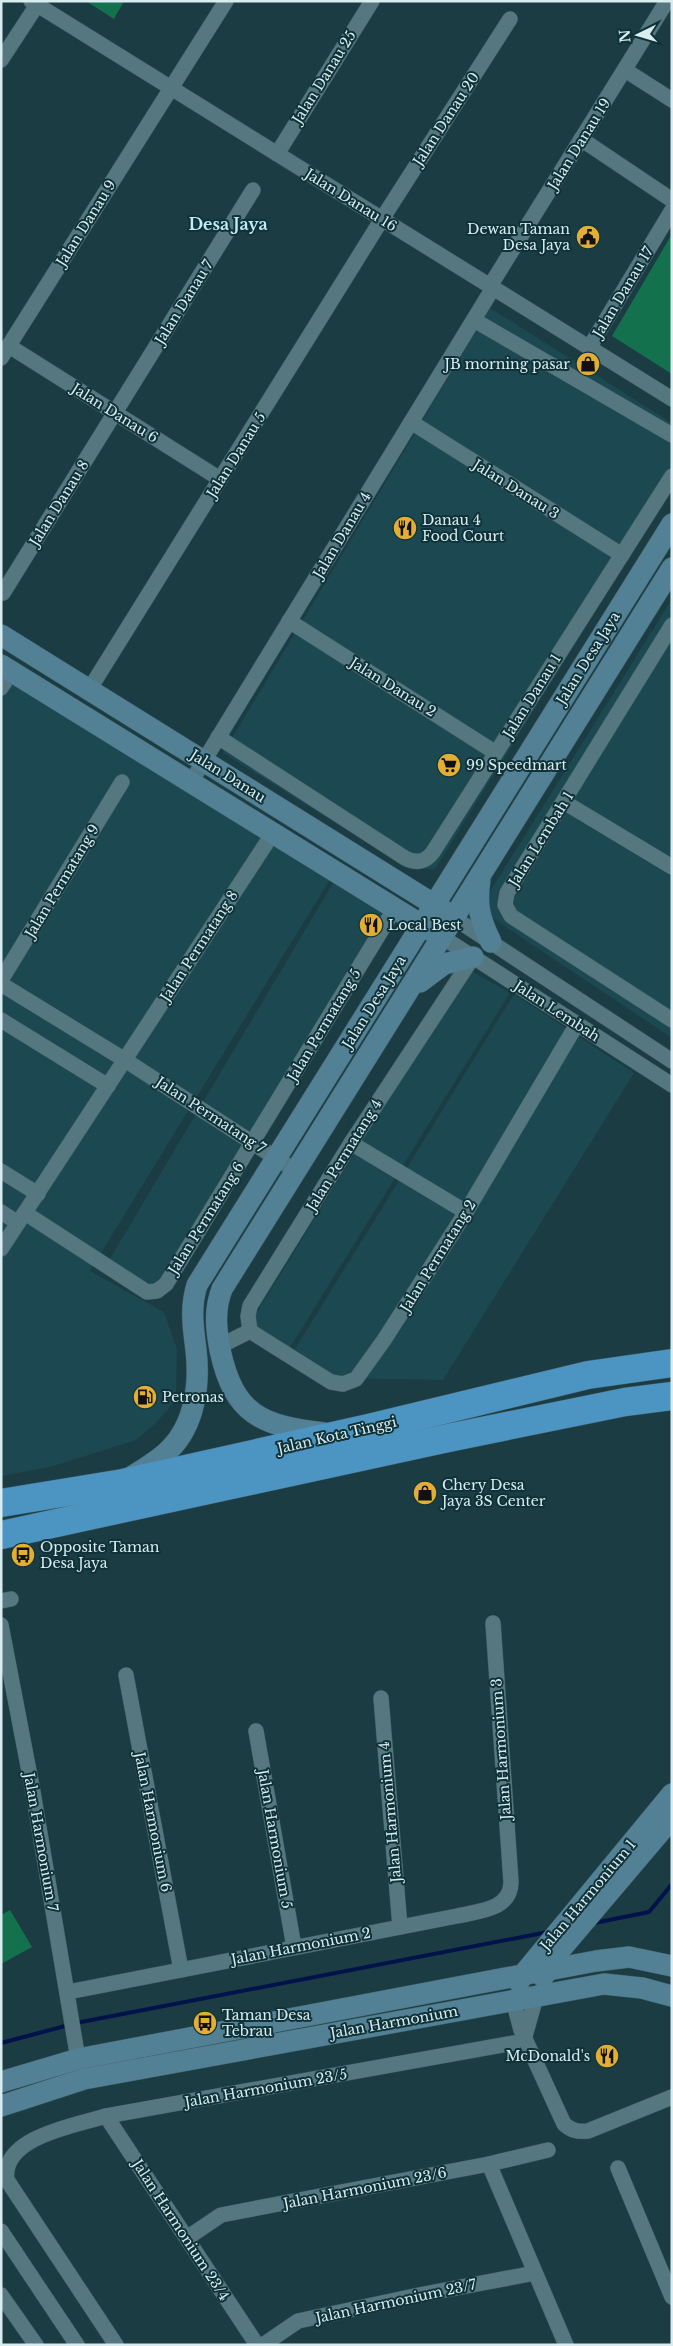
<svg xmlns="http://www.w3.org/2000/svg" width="673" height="2346" font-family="'Libre Baskerville',serif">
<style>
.built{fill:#1b4851}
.green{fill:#14714d}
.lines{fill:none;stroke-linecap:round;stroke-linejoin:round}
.stream{stroke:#02124b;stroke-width:4}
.street-casing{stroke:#3d5b61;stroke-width:16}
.secondary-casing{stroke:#3d5b61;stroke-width:22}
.highway-casing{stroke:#3d5b61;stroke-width:29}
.street{stroke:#557880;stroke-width:15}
.secondary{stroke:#528094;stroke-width:21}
.highway{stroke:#4c94c1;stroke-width:28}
.labels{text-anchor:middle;stroke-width:4;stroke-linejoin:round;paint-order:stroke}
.street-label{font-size:14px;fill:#d9ecf0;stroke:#0f3239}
.poi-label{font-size:14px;fill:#d9ecf0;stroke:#0f3239;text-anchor:start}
.quarter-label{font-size:16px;font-weight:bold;fill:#c4eaf3;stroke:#0f3239}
</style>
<rect width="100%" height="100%" fill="#1b3c43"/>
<g class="built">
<polygon points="490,308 672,423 672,488 435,869 410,869 223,753"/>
<polygon points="672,599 672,1038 479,909"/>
<polygon points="1,674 334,873 90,1271 164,1312 177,1349 176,1395 174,1402 154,1425 136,1440 50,1467 1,1476"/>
<polygon points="333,883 385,915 155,1287 108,1262"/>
<polygon points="468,969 510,993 289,1349 251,1322"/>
<polygon points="514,994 634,1073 443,1380 333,1378 295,1349"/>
</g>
<g class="green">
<polygon points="86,1 124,1 114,19"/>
<polygon points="672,234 672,374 612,336"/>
<polygon points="10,1910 32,1947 1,1964 1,1915"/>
</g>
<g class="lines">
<g class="stream">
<polyline points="594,1923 649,1912 672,1884"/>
<polyline points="76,2023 548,1932"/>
<polyline points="1,2043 69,2025"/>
</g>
<g class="street-casing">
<g id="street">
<polyline points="31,1 672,399"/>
<polyline points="1,60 37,5"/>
<polyline points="625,70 672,100"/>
<polyline points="581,139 672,200"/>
<polyline points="277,154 372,1"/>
<polyline points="490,286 667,1"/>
<polyline points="474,320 672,435"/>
<polyline points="9,346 220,479"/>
<polyline points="589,348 672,210"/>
<polyline points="1,358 226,1"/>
<polyline points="411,422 622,555"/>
<polyline points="3,593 253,190"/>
<polyline points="289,621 496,753"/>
<polyline points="672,625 507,893 505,905 511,916 672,1020"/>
<polyline points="1,688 12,671"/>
<polyline points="89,690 382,219 510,19"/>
<path d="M218,737L405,858C416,864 426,862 433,852L672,476"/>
<polyline points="191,782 493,288"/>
<polyline points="564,802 672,867"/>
<polyline points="454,918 672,1061"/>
<polyline points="442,937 672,1085"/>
<polyline points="1,980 122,782"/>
<polyline points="1,984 125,1060 296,1171"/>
<polyline points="1,1020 108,1086"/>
<polyline points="351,1143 466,1212"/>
<polyline points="1,1171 38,1194"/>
<polyline points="1,1212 18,1223"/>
<polyline points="25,1213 147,1292 157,1291 166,1284 395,908"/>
<polyline points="1,1249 273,833"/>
<polyline points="250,1331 331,1382 343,1384 356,1379 384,1340 466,1212 577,1024"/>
<polyline points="220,1346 250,1331 248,1316 250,1306 351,1143 473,957"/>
<polyline points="1,1601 11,1599"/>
<polyline points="1,1625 33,1792 78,2059"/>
<polyline points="126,1675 181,1970"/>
<polyline points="381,1698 400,1927"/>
<polyline points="256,1731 294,1947"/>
<path d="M68,1992L457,1916C478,1911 511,1910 511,1882L493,1623"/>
<path d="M513,2000L521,2030L564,2124C572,2131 578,2132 588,2131L672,2097"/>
<polyline points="525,2036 536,1997"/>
<polyline points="106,2116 257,2345"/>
<polyline points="489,2164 566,2345"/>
<polyline points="618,2168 672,2297"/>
<polyline points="1,2231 77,2345"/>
<polyline points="187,2238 221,2215 489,2164 548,2150"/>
<polyline points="1,2295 36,2345"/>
<path d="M116,2345L7,2180C0,2137 77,2125 106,2116L514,2043"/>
<polyline points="263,2345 298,2321 419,2295 535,2273"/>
</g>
</g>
<g class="secondary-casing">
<g id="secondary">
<polyline points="1,635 446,912"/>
<polyline points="1,665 433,932"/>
<path d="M480,880C476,905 480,920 491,942"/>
<polyline points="420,982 444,964 473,957"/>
<path d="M324,1433C262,1426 234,1415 220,1350C216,1328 214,1310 222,1289L672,568"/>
<path d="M131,1477C144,1469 158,1461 169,1450C195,1425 200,1384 196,1350C193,1327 190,1307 197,1285L672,524"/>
<polyline points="543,1977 561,1949 672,1818"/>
<polyline points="519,1982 522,1976 672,1794"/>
<polyline points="1,2082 78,2059 596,1961 629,1957 672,1966"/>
<polyline points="1,2106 84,2079 604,1984 642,1988 672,1996"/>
</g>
</g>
<g class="highway-casing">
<g id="highway">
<polyline points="1,1503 123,1483 369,1428 588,1375 672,1363"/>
<polyline points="1,1535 448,1438 625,1402 672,1396"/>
</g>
</g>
<use href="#street" class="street"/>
<use href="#secondary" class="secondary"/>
<use href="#highway" class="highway"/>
</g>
<defs>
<g id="civic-disc" transform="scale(1.25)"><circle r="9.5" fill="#e2af34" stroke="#0f3239"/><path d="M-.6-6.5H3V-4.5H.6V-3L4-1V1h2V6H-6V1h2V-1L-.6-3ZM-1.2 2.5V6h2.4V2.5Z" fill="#111"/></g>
<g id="shop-disc" transform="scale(1.25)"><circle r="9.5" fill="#e2af34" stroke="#0f3239"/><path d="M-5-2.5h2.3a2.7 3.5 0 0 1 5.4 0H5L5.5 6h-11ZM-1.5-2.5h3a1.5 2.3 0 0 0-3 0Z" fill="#111"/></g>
<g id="restaurant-disc" transform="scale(1.25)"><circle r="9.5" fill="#e2af34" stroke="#0f3239"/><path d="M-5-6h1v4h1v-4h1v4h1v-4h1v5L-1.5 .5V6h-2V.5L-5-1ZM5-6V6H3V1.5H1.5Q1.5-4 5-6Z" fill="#111"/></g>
<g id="supermarket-disc" transform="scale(1.25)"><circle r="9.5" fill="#e2af34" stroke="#0f3239"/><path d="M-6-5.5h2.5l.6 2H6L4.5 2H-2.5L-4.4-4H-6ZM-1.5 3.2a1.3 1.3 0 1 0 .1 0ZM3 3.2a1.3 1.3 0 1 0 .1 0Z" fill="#111"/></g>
<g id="fuel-disc" transform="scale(1.25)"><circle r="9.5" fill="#e2af34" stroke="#0f3239"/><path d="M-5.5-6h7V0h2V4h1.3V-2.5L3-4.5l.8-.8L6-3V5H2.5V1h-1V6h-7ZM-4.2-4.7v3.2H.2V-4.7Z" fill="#111"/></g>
<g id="bus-disc" transform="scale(1.25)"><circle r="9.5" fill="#e2af34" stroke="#0f3239"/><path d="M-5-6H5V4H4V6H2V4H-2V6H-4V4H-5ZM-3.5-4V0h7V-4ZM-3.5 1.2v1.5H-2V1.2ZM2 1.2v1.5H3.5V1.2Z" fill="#111"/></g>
</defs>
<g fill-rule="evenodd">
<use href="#civic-disc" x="588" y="237"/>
<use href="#shop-disc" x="588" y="364"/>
<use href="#restaurant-disc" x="405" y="528"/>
<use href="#supermarket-disc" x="449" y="765"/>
<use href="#restaurant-disc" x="371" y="925"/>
<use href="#fuel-disc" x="145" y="1397"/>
<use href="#shop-disc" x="425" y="1493"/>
<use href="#bus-disc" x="23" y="1555"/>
<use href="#bus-disc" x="205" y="2023"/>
<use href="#restaurant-disc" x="607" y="2056"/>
</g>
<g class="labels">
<g class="street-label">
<text transform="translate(324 77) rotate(-58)" y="5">Jalan Danau 25</text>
<text transform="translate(446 119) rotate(-57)" y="5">Jalan Danau 20</text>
<text transform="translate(579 144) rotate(-58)" y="5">Jalan Danau 19</text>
<text transform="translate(351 200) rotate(32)" y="5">Jalan Danau 16</text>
<text transform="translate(86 223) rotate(-58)" y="5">Jalan Danau 9</text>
<text transform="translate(623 292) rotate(-59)" y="5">Jalan Danau 17</text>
<text transform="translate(184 302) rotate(-58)" y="5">Jalan Danau 7</text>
<text transform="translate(115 413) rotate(32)" y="5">Jalan Danau 6</text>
<text transform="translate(236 455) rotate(-58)" y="5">Jalan Danau 5</text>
<text transform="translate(516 489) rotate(32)" y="5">Jalan Danau 3</text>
<text transform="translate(59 503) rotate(-58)" y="5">Jalan Danau 8</text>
<text transform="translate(342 535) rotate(-59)" y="5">Jalan Danau 4</text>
<text transform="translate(588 658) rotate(-58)" y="5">Jalan Desa Jaya</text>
<text transform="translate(393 687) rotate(32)" y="5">Jalan Danau 2</text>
<text transform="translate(532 696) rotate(-58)" y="5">Jalan Danau 1</text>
<text transform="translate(228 776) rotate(32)" y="5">Jalan Danau</text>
<text transform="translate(541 839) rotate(-58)" y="5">Jalan Lembah 1</text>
<text transform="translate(62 881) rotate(-59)" y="5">Jalan Permatang 9</text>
<text transform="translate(199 946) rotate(-57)" y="5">Jalan Permatang 8</text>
<text transform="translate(374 1002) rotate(-58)" y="5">Jalan Desa Jaya</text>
<text transform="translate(557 1011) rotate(33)" y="5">Jalan Lembah</text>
<text transform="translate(324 1025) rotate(-59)" y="5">Jalan Permatang 5</text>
<text transform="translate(211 1115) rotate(33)" y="5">Jalan Permatang 7</text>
<text transform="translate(344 1155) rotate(-58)" y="5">Jalan Permatang 4</text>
<text transform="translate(206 1218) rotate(-58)" y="5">Jalan Permatang 6</text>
<text transform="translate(438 1256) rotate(-58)" y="5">Jalan Permatang 2</text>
<text transform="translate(337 1435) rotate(-13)" y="5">Jalan Kota Tinggi</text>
<text transform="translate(501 1749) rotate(-94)" y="5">Jalan Harmonium 3</text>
<text transform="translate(390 1812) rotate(-95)" y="5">Jalan Harmonium 4</text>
<text transform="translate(153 1822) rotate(79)" y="5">Jalan Harmonium 6</text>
<text transform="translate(275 1839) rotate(80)" y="5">Jalan Harmonium 5</text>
<text transform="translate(41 1842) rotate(80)" y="5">Jalan Harmonium 7</text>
<text transform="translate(588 1895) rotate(-50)" y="5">Jalan Harmonium 1</text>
<text transform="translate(301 1946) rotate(-11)" y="5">Jalan Harmonium 2</text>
<text transform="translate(394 2022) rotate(-10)" y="5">Jalan Harmonium</text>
<text transform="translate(266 2088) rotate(-10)" y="5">Jalan Harmonium 23/5</text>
<text transform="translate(365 2188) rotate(-11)" y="5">Jalan Harmonium 23/6</text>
<text transform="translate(181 2230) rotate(57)" y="5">Jalan Harmonium 23/4</text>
<text transform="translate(396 2301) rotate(-12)" y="5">Jalan Harmonium 23/7</text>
</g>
<g class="poi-label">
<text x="570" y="234" text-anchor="end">Dewan Taman<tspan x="570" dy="16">Desa Jaya</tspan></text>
<text x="570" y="369" text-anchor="end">JB morning pasar</text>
<text x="422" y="525">Danau 4<tspan x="422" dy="16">Food Court</tspan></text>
<text x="466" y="770">99 Speedmart</text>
<text x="388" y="930">Local Best</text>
<text x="162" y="1402">Petronas</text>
<text x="442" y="1490">Chery Desa<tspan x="442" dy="16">Jaya 3S Center</tspan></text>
<text x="40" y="1552">Opposite Taman<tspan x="40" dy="16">Desa Jaya</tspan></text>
<text x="222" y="2020">Taman Desa<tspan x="222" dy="16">Tebrau</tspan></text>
<text x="590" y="2061" text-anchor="end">McDonald's</text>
</g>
<g class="quarter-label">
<text x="228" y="230">Desa Jaya</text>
</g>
</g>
<rect width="673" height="2346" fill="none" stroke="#d9ecf0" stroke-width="5"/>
<g transform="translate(638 35) rotate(265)" stroke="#0f3239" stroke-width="4" paint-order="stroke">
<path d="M0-4L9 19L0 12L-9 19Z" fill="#d9ecf0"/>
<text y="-8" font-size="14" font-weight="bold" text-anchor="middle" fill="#d9ecf0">N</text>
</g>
</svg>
